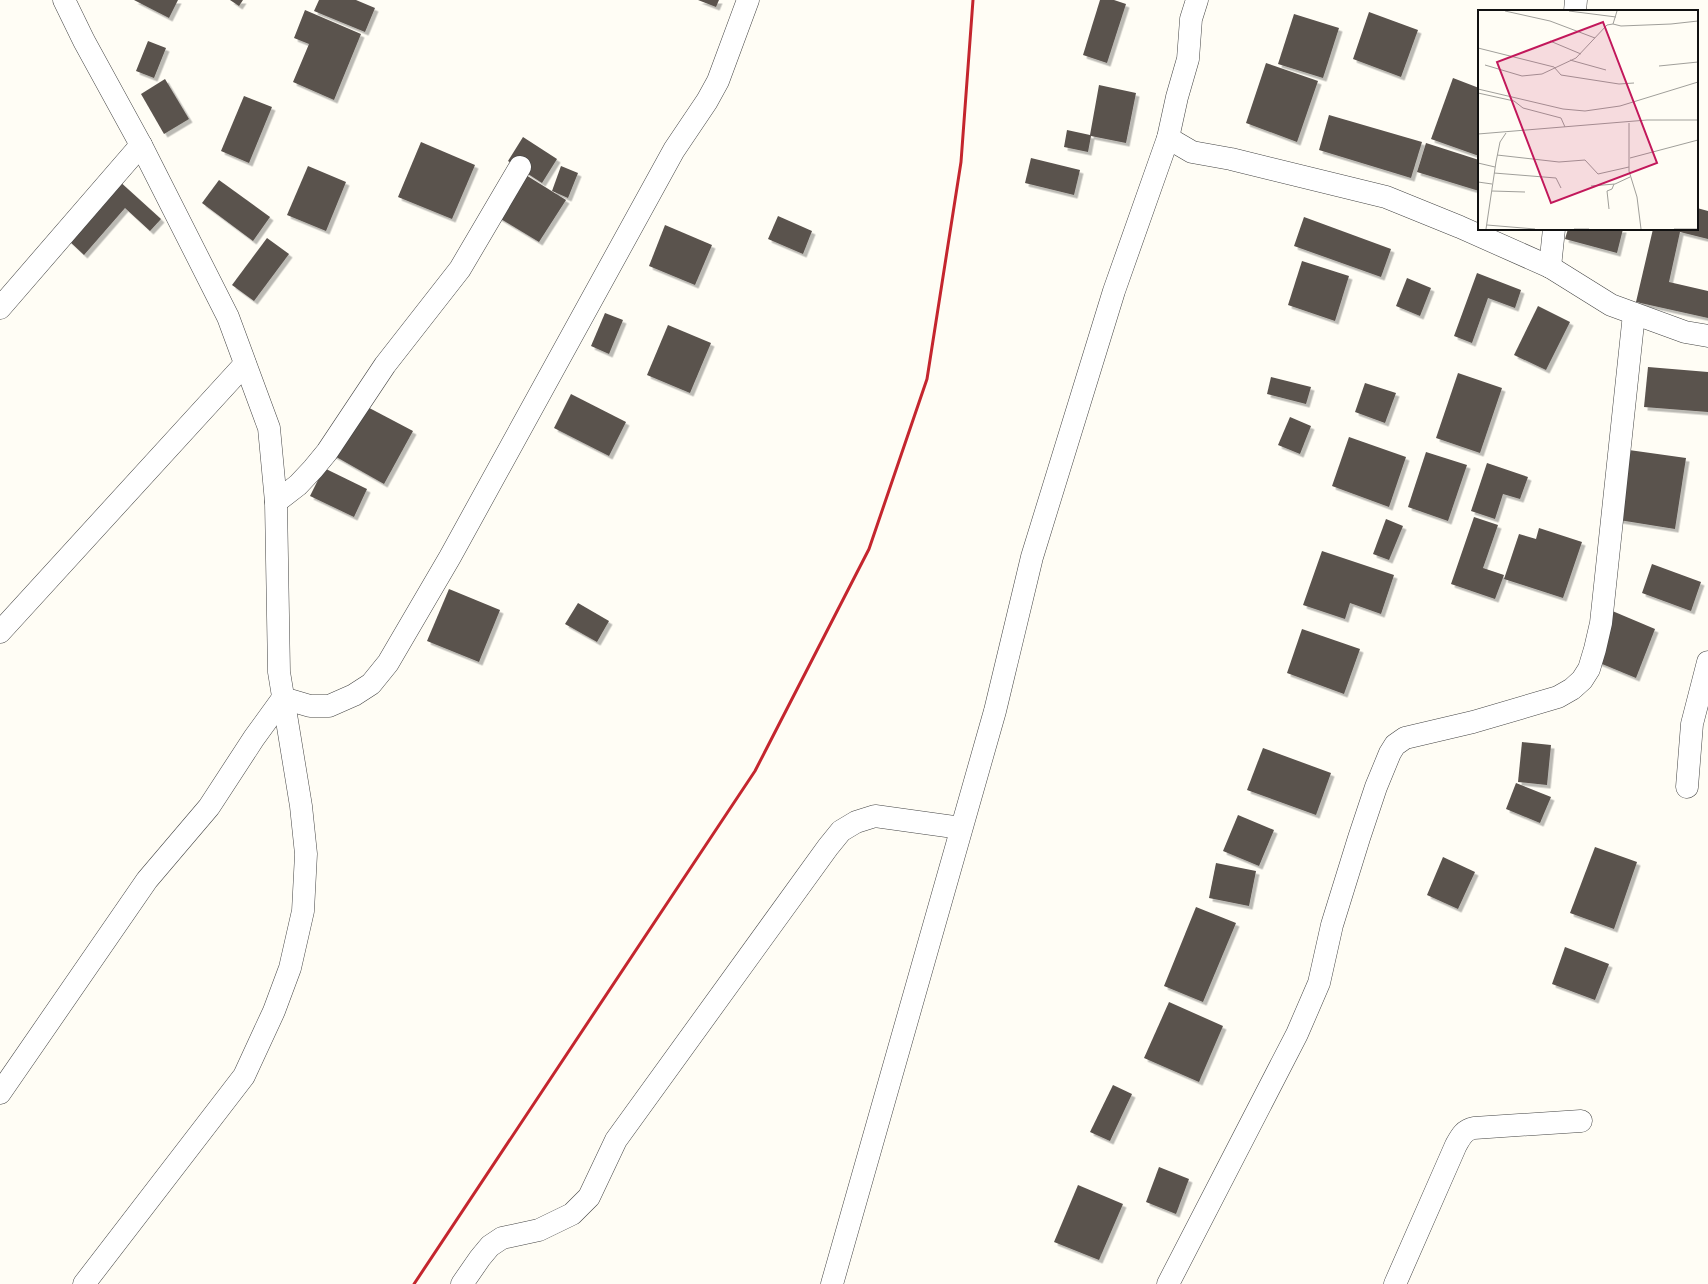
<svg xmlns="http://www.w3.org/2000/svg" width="1708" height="1284" font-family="Georgia,serif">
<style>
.building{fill:#5a524d;filter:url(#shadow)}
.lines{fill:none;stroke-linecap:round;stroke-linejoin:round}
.minor-casing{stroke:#444;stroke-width:23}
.minor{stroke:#fff;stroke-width:22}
.rail{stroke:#c4262e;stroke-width:3}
.inset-road{fill:none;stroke:#a09f9a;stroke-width:1}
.view{fill:#c2185b;fill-opacity:0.15;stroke:#c2185b;stroke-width:2}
.inset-edge{fill:none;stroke:#111;stroke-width:2}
</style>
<defs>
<filter id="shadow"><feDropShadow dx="3.5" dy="3.5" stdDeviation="0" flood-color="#0004"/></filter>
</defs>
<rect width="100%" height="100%" fill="#fffdf5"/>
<g class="building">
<polygon points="134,0 178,0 169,18"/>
<polygon points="230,0 243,0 239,6"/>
<polygon points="319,0 356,0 375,8 365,32 314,11"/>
<polygon points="698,0 719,0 716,7"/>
<polygon points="1100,0 1114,0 1126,4 1107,63 1083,55"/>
<polygon points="305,10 361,34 334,100 293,82 309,44 294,38"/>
<polygon points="1369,12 1418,30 1401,77 1353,59"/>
<polygon points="1294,14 1339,28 1323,78 1278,64"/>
<polygon points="148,41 166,48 154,78 136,71"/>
<polygon points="1266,63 1318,81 1297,142 1246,123"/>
<polygon points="1453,78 1479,88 1479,156 1431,139"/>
<polygon points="165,79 189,119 164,134 141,94"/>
<polygon points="1099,85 1136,93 1126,143 1091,136 1088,152 1064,147 1067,130 1090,135"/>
<polygon points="244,96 272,107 249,163 221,151"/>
<polygon points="1329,115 1422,142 1411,178 1319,150"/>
<polygon points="523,137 557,159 542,183 508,161"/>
<polygon points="421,142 475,165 452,219 398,197"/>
<polygon points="1426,143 1479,160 1479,191 1417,172"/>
<polygon points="1031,158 1080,170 1074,195 1025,183"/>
<polygon points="308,166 346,182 326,231 287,215"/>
<polygon points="561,166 578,173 568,198 552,191"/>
<polygon points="513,167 566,200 539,242 486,210"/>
<polygon points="118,180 161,219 150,231 125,208 84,255 67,239"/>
<polygon points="219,180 270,217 253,241 202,203"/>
<polygon points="1697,208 1708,211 1708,239 1680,232 1669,282 1708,291 1708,318 1636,302 1653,229 1697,229"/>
<polygon points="778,216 812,231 803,254 768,239"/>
<polygon points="1304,217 1391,249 1381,277 1294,246"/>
<polygon points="665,225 712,245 695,285 649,266"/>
<polygon points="1568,229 1623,229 1617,253 1565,239"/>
<polygon points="267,238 289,254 254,301 232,285"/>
<polygon points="1302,261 1349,276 1335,321 1288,305"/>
<polygon points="1477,273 1521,290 1515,308 1488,298 1472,343 1454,336"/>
<polygon points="1407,278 1431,288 1420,316 1396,306"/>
<polygon points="1538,306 1570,322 1546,370 1514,355"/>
<polygon points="605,313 623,320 609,354 591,346"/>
<polygon points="668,325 711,343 690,393 647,375"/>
<polygon points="1648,367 1708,372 1708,412 1644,407"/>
<polygon points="1458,373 1502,388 1480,453 1436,438"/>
<polygon points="1271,377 1311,387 1306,404 1267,394"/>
<polygon points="1365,383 1396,393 1385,423 1355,412"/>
<polygon points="571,394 626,422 609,456 554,428"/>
<polygon points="358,402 413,431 384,484 331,454"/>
<polygon points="1290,417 1311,426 1300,454 1278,445"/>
<polygon points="1349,437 1406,457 1389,507 1332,486"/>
<polygon points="1629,450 1686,458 1675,529 1619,520"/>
<polygon points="1426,452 1467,465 1448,521 1408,507"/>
<polygon points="1487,463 1528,477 1520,499 1503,494 1495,519 1471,511"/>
<polygon points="324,468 367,489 354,517 310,496"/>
<polygon points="1474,517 1498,525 1483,568 1504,575 1495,599 1451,584"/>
<polygon points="1386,519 1403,526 1389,560 1373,554"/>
<polygon points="1539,528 1582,542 1563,598 1504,579 1519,534 1536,539"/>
<polygon points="1322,551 1394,575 1381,614 1350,603 1345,619 1303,605"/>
<polygon points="1652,564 1701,582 1691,611 1642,593"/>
<polygon points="449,589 500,610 479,662 427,641"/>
<polygon points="578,603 609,621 597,642 565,624"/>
<polygon points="1610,610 1655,629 1636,678 1590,659"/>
<polygon points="1302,629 1360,649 1344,694 1287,673"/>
<polygon points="1522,742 1551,745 1547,785 1518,782"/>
<polygon points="1263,748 1331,773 1316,815 1247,790"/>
<polygon points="1516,783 1551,797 1540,823 1506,809"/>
<polygon points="1238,815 1274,830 1259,866 1223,851"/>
<polygon points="1595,847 1637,862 1614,929 1570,913"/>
<polygon points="1443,857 1475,872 1458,909 1427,895"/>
<polygon points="1216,863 1256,871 1249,906 1209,898"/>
<polygon points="1196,907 1236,923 1203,1002 1164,986"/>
<polygon points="1565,947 1609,964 1595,1000 1552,984"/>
<polygon points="1169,1002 1223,1026 1199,1082 1144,1058"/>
<polygon points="1113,1085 1132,1094 1110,1141 1090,1132"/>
<polygon points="1159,1167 1189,1179 1176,1214 1146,1202"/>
<polygon points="1078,1185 1123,1204 1099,1260 1054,1242"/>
</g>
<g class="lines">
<g class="minor-casing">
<g id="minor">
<polyline points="64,0 84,41 141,145 228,317 269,428 276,502 279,672 301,806 306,854 303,911 290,968 274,1011 244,1076 84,1284"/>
<polyline points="1575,11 1576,0"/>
<polyline points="1168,138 1192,152 1231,159 1386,197 1460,227 1550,267 1611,305 1685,332 1708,336"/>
<polyline points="1550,267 1554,229"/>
<polyline points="0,308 141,145"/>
<polyline points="276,502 298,485 313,469 327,452 385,365 460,269 520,167"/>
<polyline points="0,632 245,364"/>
<polyline points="1687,787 1692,724 1708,662"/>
<polyline points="0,1093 147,880 209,807 254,738 283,698 310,706 329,706 354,695 371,684 388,663 450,557 674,150 707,101 718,81 748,0"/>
<polyline points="462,1284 480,1258 490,1246 502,1238 539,1230 572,1214 589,1197 616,1140 828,847 841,831 856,822 875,816 961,828"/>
<polyline points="832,1284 995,711 1032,557 1114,291 1168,138 1177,97 1188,59 1191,19 1197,0"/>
<polyline points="1168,1284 1297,1034 1319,983 1332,925 1359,838 1376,787 1390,753 1395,745 1405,738 1473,722 1558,697 1572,689 1582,680 1589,669 1595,649 1601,623 1634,314"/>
<path d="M1395,1284L1456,1145C1461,1136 1464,1130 1474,1128L1581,1121"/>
</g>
</g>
<use href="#minor" class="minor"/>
<polyline class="rail" points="414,1284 755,771 869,549 927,379 961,162 973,0"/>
</g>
<g transform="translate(1478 10)">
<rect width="220" height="220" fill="#fffdf5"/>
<path class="inset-road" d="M27,1L72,11L117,28M91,1L138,7M135,14L143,16L193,14L220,11M72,31L103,44M0,38L76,57L83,65L141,74L156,73M92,50L128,60M7,55L44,66L64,64L98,48L129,15L135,14L139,1M181,56L220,52M0,79L85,99L107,101L142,96L220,72M0,83L36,91L45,98L83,108L87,117M151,113V161L159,187L163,219M0,124L169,110H220M19,145L81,152L107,150L120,164L151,157M152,148L220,130M0,153L17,157M16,163L78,168L83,178M0,172L14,174M113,176L137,174L152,167M14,181L47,182M131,199L129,181L134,179L136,174M9,215L57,219M8,219L18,152L22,132L28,123M96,219H111M196,219H220"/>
<path class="view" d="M125,12L179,153L73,193L19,52Z"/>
<rect width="220" height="220" class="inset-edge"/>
</g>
</svg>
